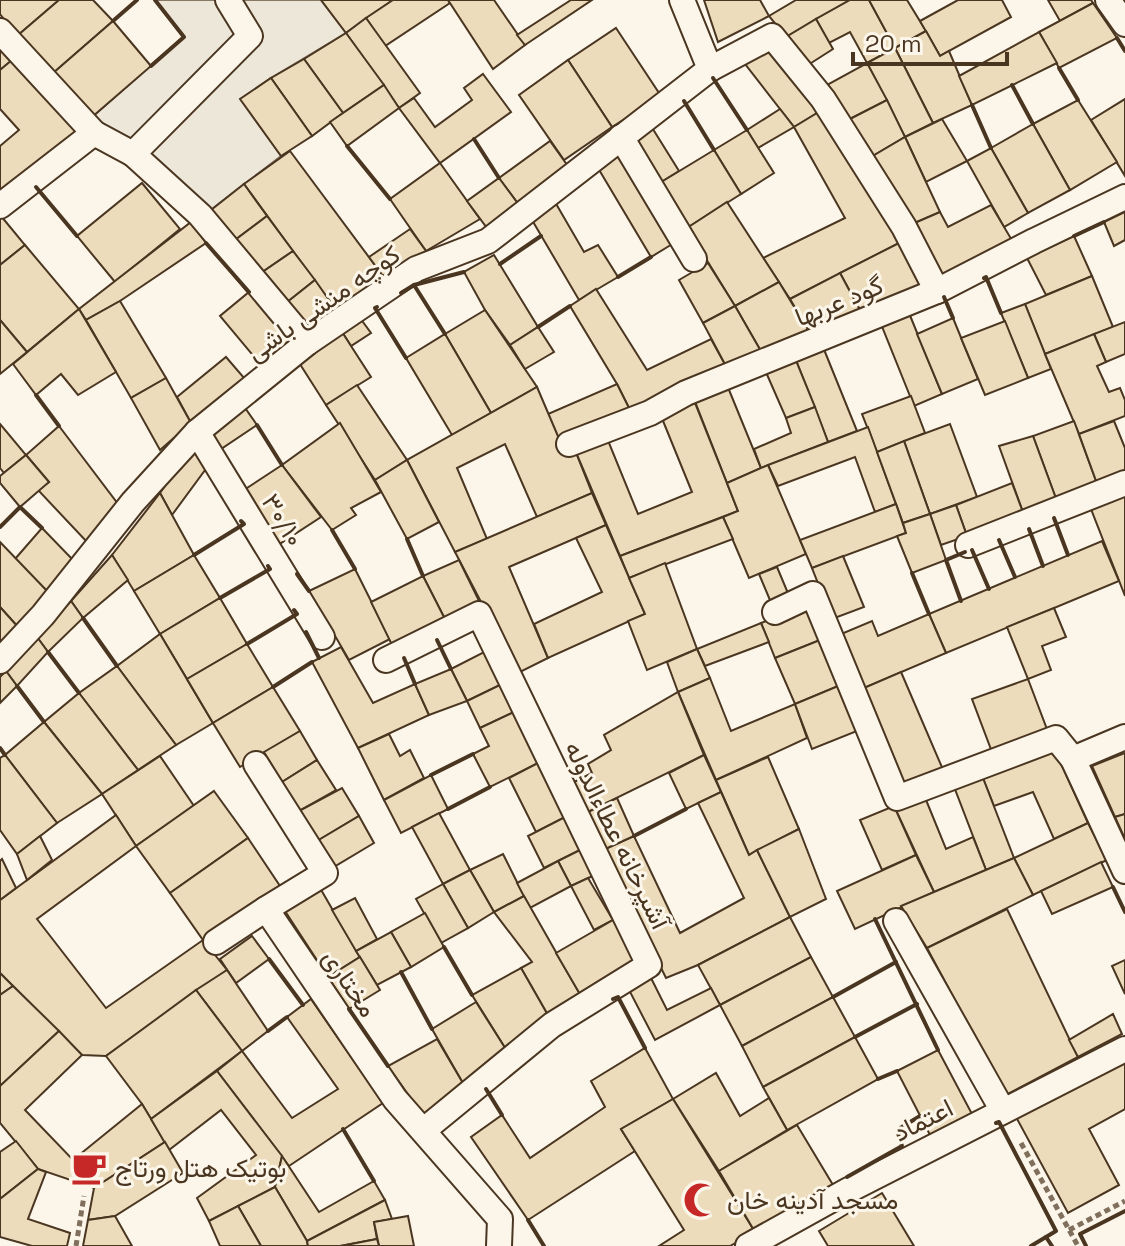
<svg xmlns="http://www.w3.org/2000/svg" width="1125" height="1246" font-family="'Space Grotesk',Vazirmatn,sans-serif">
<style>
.parking{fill:#ede7d9;stroke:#887966;stroke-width:2}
.building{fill:#ecdcbc;stroke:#4a3520;stroke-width:2}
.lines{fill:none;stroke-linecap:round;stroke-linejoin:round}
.service-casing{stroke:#4a3520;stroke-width:28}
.path{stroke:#7f6f5c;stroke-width:5;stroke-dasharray:6 4;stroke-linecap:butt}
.service{stroke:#fbf6e9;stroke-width:24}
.wall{stroke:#4a3520;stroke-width:4}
.labels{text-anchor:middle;stroke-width:6;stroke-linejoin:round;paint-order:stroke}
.street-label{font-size:26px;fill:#4a3520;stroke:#fbf6e9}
.poi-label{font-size:26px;fill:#4a3520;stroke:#fbf6e9;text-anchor:start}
</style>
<rect width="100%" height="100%" fill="#fbf6e9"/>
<polygon class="parking" points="155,0 321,0 346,33 271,78 241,99 281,156 211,210 92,117 183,37"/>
<g class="building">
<polygon points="0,0 59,0 17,36 0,14"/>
<polygon points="59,0 93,0 113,21 52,74 17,36"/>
<polygon points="321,0 393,0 346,33"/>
<polygon points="393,0 448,0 450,3 385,46 366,18"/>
<polygon points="448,0 494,0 525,45 493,69"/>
<polygon points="571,0 592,0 525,45 517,35"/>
<polygon points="704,0 760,0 769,16 718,42"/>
<polygon points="796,0 850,0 786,37 769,16"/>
<polygon points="850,0 869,0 895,48 867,63 850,32 829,43 816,19"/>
<polygon points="869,0 907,0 926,31 895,48"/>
<polygon points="958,0 1002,0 1011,17 940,56 920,21"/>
<polygon points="1048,0 1091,0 1093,3 1060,21"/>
<polygon points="1093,3 1117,38 1059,68 1039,32"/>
<polygon points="366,18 420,93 399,108 346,33"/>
<polygon points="816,19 833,49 808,65 786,37"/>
<polygon points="113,21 151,66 92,117 52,74"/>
<polygon points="616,28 661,96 612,127 568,60"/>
<polygon points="926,31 940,56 949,51 972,105 933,123 895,48"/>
<polygon points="1039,32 1057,63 972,105 959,76"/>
<polygon points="346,33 384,85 343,113 304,59"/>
<polygon points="770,45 822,110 794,127 742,60"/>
<polygon points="0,47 12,60 0,70"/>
<polygon points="895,48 933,123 905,137 867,63"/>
<polygon points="304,59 343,113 312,136 271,78"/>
<polygon points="12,60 79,131 0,196 0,146 19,130 0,109 0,70"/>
<polygon points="568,60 612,127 564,160 519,95"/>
<polygon points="867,63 887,100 848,120 825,86"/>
<polygon points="483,74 511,112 440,163 399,108 414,98 435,127 472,100 464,88"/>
<polygon points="271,78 312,136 281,156 240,99"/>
<polygon points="384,85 399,108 347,146 330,122"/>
<polygon points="1125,99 1125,176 1091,120"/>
<polygon points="887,100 905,137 871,157 848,120"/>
<polygon points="1078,100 1117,162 1070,190 1033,124"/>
<polygon points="780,109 794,127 758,148 747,130"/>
<polygon points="822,110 903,241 790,299 763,258 845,218 794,127"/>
<polygon points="942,119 967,161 926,182 905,137"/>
<polygon points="1033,124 1070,190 1028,213 991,148"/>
<polygon points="651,126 679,171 658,184 632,140"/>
<polygon points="747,130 774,173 741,194 714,150"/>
<polygon points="905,137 940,212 910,225 871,157"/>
<polygon points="550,141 570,169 519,205 499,178"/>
<polygon points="991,148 1028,213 1004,227 967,161"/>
<polygon points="714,150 741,194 687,228 658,184"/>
<polygon points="290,151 383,276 336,310 244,184"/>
<polygon points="621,152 674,243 651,257 598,168"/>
<polygon points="440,163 480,219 426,251 390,199"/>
<polygon points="499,178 519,205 487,228 467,201"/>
<polygon points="142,183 180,229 115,282 77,236"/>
<polygon points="244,184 267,216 235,240 211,210"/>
<polygon points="555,202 584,252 598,245 618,277 579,300 532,220"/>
<polygon points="727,202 779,282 735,306 687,228"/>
<polygon points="991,205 1013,242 939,277 910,225 940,212 948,227"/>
<polygon points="1125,212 1125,240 1114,246 1104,222"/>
<polygon points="1,216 25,245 0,265 0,217"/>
<polygon points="267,216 293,251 261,273 235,240"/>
<polygon points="191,222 206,243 120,301 86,320 79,309"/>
<polygon points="410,229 426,251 383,276 369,257"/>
<polygon points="1074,236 1092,276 1046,295 1027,258"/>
<polygon points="903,241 925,284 861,312 840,273"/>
<polygon points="25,245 79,309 27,352 0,320 0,265"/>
<polygon points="293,251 315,280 286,303 261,273"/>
<polygon points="494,255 538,327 510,345 485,310 464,272"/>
<polygon points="708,263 735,306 703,323 679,280"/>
<polygon points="840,273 861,312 810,333 790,299"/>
<polygon points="1092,276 1113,327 1045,354 1025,304"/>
<polygon points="315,280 336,310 310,329 286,303"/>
<polygon points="779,282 810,333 762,353 735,306"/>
<polygon points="596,289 647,370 711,339 727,368 630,410 617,384 570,306"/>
<polygon points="249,292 290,343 261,365 220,316"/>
<polygon points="120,301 166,378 131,398 86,320"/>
<polygon points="1025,304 1051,369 1028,378 1001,313"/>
<polygon points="735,306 762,353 727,368 703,323"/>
<polygon points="79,309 116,372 78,395 61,374 36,395 13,364"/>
<polygon points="485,310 537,387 491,413 445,334"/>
<polygon points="909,313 942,394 914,406 881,324"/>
<polygon points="360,318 371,333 351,346 342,332"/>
<polygon points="953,318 978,379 942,394 917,334"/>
<polygon points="0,320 27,352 0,374"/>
<polygon points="1005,321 1028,378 985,395 961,338"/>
<polygon points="1125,322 1125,354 1106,362 1094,334"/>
<polygon points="538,327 554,352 525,369 510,345"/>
<polygon points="342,332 371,377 326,405 298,361"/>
<polygon points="445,334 491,413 452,435 406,358"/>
<polygon points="1094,334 1106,362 1097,366 1109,392 1120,388 1125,400 1125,416 1079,434 1045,354"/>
<polygon points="823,347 857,431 828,442 795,358"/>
<polygon points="226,357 245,379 191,423 177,397"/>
<polygon points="795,358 815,407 786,418 765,370"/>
<polygon points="166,378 191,423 160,450 131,398"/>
<polygon points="617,384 630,410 558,440 548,414"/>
<polygon points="357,385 407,460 375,480 326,405"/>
<polygon points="727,385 761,468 727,483 694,399"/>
<polygon points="537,387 566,455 575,450 592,493 537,517 505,444 457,468 487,539 455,552 407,460"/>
<polygon points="911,396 925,433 877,452 862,414"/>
<polygon points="695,403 738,511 620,556 575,450 607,438 638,514 692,492 661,416"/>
<polygon points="243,405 257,425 221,449 208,429"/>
<polygon points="815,407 828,442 761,468 754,449 791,433 786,418"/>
<polygon points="1074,421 1099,489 1058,504 1033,436"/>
<polygon points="1114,421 1125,448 1125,478 1099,489 1079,434"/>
<polygon points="340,423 381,492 351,508 356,515 332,530 282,465"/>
<polygon points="0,424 26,455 4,473 0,468"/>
<polygon points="950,424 977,497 930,514 904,441"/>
<polygon points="59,426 118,504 87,542 38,490 49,482 26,455"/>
<polygon points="868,427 896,504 875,512 855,457 778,486 768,465"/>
<polygon points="1033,436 1058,504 1024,515 999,446"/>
<polygon points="904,441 930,514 903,523 877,452"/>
<polygon points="194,446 208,466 172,515 160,493"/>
<polygon points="26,455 49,482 20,507 0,483 0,476"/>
<polygon points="407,460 439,522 407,539 375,480"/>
<polygon points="282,465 321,517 278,545 244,490"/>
<polygon points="768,465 806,554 749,578 723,517 738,511 727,483"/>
<polygon points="1012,483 1024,515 967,536 956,505"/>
<polygon points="1125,491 1125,596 1089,504"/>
<polygon points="160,493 194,555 134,591 112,555"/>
<polygon points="592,493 606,525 509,567 548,658 518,673 455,552"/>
<polygon points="896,504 906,533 812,568 800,540"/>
<polygon points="956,505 967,536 941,545 930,514"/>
<polygon points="930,514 946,560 912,573 897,536 906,533 903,523"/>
<polygon points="723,517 733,539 629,578 620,556"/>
<polygon points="606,525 645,614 548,658 534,624 602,592 576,538"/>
<polygon points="42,528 75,562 49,593 15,559"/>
<polygon points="1102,541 1119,581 946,653 929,614"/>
<polygon points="0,542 49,593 18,627 0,607"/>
<polygon points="112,555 128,580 83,618 71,601"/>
<polygon points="194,555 220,598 160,634 134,591"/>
<polygon points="843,556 864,607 832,619 812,568"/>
<polygon points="459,560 483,609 448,625 423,576"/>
<polygon points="665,563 697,649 647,670 628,621 645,614 629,578"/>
<polygon points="777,567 790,598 772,605 759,574"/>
<polygon points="355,569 390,639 349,660 309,591"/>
<polygon points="423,576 448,625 394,649 371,602"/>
<polygon points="220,598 247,644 187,679 160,634"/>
<polygon points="71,601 83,618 48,652 37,637"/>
<polygon points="811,603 825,638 775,658 761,623"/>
<polygon points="0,607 18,627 0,644"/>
<polygon points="1054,608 1066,637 1042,646 1051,670 1028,679 1007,627"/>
<polygon points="929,614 946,653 857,691 834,637 872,621 878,636"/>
<polygon points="761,623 769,642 705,666 697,649"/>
<polygon points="160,634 213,723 176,745 117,666"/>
<polygon points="37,637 48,652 17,686 6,671"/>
<polygon points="825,638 843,684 795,704 775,658"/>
<polygon points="247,644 273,687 213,723 187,679"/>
<polygon points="341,647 373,703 415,684 429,715 358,748 312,662"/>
<polygon points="697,649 710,678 678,692 667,662"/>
<polygon points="488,650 504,683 467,701 451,669"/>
<polygon points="117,666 176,745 138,770 79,693"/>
<polygon points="451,669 467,701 429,715 415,684"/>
<polygon points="6,671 17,686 0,703 0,677"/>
<polygon points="901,672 944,772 901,791 857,691"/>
<polygon points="710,678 731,731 795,704 807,738 716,780 678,692"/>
<polygon points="1028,679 1048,732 992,752 972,699"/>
<polygon points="504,683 516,711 480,728 467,701"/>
<polygon points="843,684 862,729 812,749 795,704"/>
<polygon points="273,687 300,731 240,767 213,723"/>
<polygon points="678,692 704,755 586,813 572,783 592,773 588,764 611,750 604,735"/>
<polygon points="79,693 138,770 102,794 44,722"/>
<polygon points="516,711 542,761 490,787 473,754 489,746 480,728"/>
<polygon points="44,722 102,794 57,823 5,755"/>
<polygon points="300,731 317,760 282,782 264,752"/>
<polygon points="389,734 400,756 410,750 424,778 384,800 358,748"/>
<polygon points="1053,746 1088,823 1054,839 1033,792 994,806 981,773"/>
<polygon points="1125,753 1125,814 1115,817 1092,766"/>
<polygon points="5,755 57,823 17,854 0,830 0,758"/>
<polygon points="704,755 721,792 686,809 669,773"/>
<polygon points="160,756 194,806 136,846 102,794"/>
<polygon points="768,757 799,829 749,855 716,780"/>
<polygon points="317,760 336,790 299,811 282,782"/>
<polygon points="542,761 569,815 536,832 509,778"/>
<polygon points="981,773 1014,858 986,870 953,784"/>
<polygon points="431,775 448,809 401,833 384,800"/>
<polygon points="342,788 359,816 317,841 299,811"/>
<polygon points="214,791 248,838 170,893 136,846"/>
<polygon points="721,792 749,855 757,850 790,917 698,965 666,978 603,850 634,836 680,933 744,898 698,803"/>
<polygon points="924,795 946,849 973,837 986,870 934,892 894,806"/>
<polygon points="617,798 634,836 603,850 586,813"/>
<polygon points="894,806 916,855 882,870 860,820"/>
<polygon points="439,813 470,870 443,884 412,827"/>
<polygon points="1125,814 1125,839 1115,817"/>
<polygon points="116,815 136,846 37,919 106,1008 203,940 227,970 106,1056 82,1055 0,973 0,900"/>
<polygon points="569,815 584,848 544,868 528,836"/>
<polygon points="359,816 374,843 332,868 317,841"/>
<polygon points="1088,823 1107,860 1033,895 1014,858"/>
<polygon points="799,829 826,899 790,917 757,850"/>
<polygon points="40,836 52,860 27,880 17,854"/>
<polygon points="248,838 280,886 203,940 170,893"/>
<polygon points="584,848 597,874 571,886 558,861"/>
<polygon points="503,854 524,896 494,912 470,870"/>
<polygon points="916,855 934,892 855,929 837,891"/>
<polygon points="1014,858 1033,895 927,948 901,906"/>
<polygon points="2,859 16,888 0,900 0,861"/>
<polygon points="558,861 571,886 530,908 517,883"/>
<polygon points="1101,862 1113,887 1052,914 1041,891"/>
<polygon points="470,870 494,912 468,928 443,884"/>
<polygon points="588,878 613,920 594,930 571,886"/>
<polygon points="443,884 468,928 441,943 416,899"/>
<polygon points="320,888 360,957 328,977 285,911"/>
<polygon points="524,896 581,996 549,1017 521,968 532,962 494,912"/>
<polygon points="355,898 377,939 356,951 332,910"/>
<polygon points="1007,909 1078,1057 1006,1095 927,948"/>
<polygon points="425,913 444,947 411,967 391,932"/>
<polygon points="790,917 811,957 720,1005 698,965"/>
<polygon points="613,920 638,963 581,996 556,953"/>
<polygon points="391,932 411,967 377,985 356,951"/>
<polygon points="252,936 269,959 236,983 220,959"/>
<polygon points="360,957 380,990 349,1009 328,977"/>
<polygon points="811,957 833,997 742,1046 720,1005"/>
<polygon points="1125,960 1125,994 1112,966"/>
<polygon points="521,968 549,1017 507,1051 472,995"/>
<polygon points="227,970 268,1031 242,1051 196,990"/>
<polygon points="0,973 13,986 0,995"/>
<polygon points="650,976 667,1010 711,988 720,1005 655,1040 628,988"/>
<polygon points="13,986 59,1031 0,1086 0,995"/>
<polygon points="196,990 242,1051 151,1119 142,1104 106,1056"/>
<polygon points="833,997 855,1037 763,1087 742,1046"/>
<polygon points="311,999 383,1103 289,1166 217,1071 242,1051 292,1118 338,1089 287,1017"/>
<polygon points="476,1002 507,1051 464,1085 432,1029"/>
<polygon points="1113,1014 1122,1034 1078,1057 1069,1040"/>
<polygon points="59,1031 82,1055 25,1110 73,1160 142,1104 165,1142 94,1188 38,1169 0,1123 0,1086"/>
<polygon points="855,1037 878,1079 787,1130 763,1087"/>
<polygon points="437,1039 464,1085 424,1117 388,1066"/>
<polygon points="645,1048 673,1099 621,1129 635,1151 528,1220 471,1137 502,1115 530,1158 605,1107 591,1081"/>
<polygon points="938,1050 972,1114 930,1135 897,1071"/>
<polygon points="1125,1060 1125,1109 1089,1129 1119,1185 1068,1213 1016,1117"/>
<polygon points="217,1071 282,1156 275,1187 209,1221 197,1198 256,1155 221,1110 169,1150 151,1119"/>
<polygon points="716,1073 740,1116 769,1098 787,1130 719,1171 673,1099"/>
<polygon points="673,1099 755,1232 730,1246 659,1246 684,1230 621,1129"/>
<polygon points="797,1125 833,1185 755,1232 719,1171"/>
<polygon points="16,1141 38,1169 0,1199 0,1152"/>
<polygon points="165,1142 183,1173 115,1216 88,1220 94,1188"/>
<polygon points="282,1156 319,1212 374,1181 385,1200 307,1241 275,1187"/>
<polygon points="38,1169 46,1172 28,1219 70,1233 67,1246 32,1246 0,1237 0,1199"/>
<polygon points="275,1187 307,1241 308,1246 261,1246 238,1206"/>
<polygon points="882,1193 914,1246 828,1246 819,1231"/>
<polygon points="385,1200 392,1219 374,1222 377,1239 340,1246 308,1246 307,1241"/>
<polygon points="238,1206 261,1246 220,1246 209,1221"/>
<polygon points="115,1216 132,1246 83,1246 88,1220"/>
<polygon points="408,1216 414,1246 379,1246 374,1222"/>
<polygon points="377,1239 379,1246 341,1246"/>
</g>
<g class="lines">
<g class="service-casing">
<g id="service">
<polyline points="1108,0 1125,24"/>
<polyline points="0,31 94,133 133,154 200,215 307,343"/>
<polyline points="710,69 772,36 823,99 904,227 937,291"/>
<polyline points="621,137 694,259"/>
<polyline points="133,154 250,36 228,0"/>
<polyline points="0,206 94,133"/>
<polyline points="197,432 322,637"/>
<polyline points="569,444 650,413 686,393 937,291 1034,241 1125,197"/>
<polyline points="968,545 1125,483"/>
<polyline points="775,612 813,594 897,798 1056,738 1073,759"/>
<polyline points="386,660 479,614 649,965 552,1025 424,1130"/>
<polyline points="0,661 43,615 133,502 197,432 307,343 416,269 488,241 710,69 682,0"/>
<polyline points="1125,737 1073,759 1125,871"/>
<polyline points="256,764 325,873 266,909 395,1099 500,1219 499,1246"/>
<polyline points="896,921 1003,1111"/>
<polyline points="216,942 266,909"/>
<polyline points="748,1246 847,1191 1125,1049"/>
</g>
</g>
<g class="path">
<polyline points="1021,1143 1078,1246"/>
<polyline points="1069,1230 1125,1201"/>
<polyline points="76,1246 84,1196"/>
</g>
<use href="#service" class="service"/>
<g class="wall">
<polyline points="113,21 137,0"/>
<polyline points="1117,38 1125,51"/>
<polyline points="151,66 184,37 155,0"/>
<polyline points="1059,68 1078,100"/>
<polyline points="713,78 747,130"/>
<polyline points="1012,85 1033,124"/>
<polyline points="684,101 714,150"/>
<polyline points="972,105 991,148"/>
<polyline points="474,139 499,178"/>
<polyline points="347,146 390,199"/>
<polyline points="36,187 77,236"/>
<polyline points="1074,236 1104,222"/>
<polyline points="206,243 249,292"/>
<polyline points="500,264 541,236"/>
<polyline points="618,277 651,257"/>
<polyline points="984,278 986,277 1001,313"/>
<polyline points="414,285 464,272"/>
<polyline points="401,293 414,285 445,334"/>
<polyline points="944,297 953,318"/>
<polyline points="377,307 375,308 406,358"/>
<polyline points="538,327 570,306"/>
<polyline points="36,395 59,426"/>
<polyline points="257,425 282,465"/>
<polyline points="1054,518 1068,555"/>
<polyline points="0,527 20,507 42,528"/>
<polyline points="1029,529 1043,566"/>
<polyline points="332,530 355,569"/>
<polyline points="407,539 423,576"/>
<polyline points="999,540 1015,577"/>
<polyline points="972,550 989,589"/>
<polyline points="194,555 244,524 241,521"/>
<polyline points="912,573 929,614"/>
<polyline points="297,574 309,591"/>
<polyline points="220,598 270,569 268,566"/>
<polyline points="961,601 946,560 965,552"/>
<polyline points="83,618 117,666"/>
<polyline points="306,632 319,658"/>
<polyline points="437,640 451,669"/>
<polyline points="247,644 297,614 294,610"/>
<polyline points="48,652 79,693"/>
<polyline points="404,658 415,684"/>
<polyline points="17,686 44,722"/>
<polyline points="273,687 312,662"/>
<polyline points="0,748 5,755"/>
<polyline points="431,775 473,754"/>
<polyline points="448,809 490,787"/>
<polyline points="634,836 686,809"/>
<polyline points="1113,887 1125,912"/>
<polyline points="875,919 938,1050"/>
<polyline points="444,947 472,995"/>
<polyline points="269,959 303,1005"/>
<polyline points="401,972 432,1029"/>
<polyline points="833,997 896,962"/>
<polyline points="613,999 618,997 645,1048"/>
<polyline points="349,1009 388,1066"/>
<polyline points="268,1031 287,1017"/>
<polyline points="855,1037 917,1004"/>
<polyline points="878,1079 897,1071"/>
<polyline points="486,1089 502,1115"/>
<polyline points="996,1123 999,1122 1056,1231 1046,1237 1052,1246"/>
<polyline points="343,1129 374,1181"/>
<polyline points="847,1177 902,1146 897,1130 920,1116"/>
<polyline points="528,1220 544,1246"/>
<polyline points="1031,1246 1046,1237"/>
<polyline points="1086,1246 1080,1234 1125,1211"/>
</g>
</g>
<defs>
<g id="cafe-bare" transform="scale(2.76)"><path d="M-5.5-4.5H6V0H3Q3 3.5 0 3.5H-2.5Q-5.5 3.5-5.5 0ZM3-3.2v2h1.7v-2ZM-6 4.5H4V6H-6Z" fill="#c62828" stroke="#fbf6e9" stroke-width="2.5" paint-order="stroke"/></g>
<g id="mosque-bare" transform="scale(2.76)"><path d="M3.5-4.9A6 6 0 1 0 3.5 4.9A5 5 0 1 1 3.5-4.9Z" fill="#c62828" stroke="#fbf6e9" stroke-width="2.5" paint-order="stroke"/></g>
</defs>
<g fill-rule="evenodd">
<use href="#cafe-bare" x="89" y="1168"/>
<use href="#mosque-bare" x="701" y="1200"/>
</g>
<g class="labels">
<g class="street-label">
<text transform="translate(839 301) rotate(-22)" y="9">گود عربها</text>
<text transform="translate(323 303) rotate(-35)" y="9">کوچه منشی باشی</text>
<text transform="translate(283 520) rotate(59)" y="9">۳۰/۱۰</text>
<text transform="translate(617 835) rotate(64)" y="9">آشپرخانه عطاءالدوله</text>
<text transform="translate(350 983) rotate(56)" y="9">مختاری</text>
<text transform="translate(923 1120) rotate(-27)" y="9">اعتماد</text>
</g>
<g class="poi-label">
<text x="115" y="1177">بوتیک هتل ورتاج</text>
<text x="727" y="1209">مسجد آدینه خان</text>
</g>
</g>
<path d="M853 52v12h154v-12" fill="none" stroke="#4a3520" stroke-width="4"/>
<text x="865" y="52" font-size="24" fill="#4a3520" stroke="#fbf6e9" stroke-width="6" paint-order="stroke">20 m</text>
</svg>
